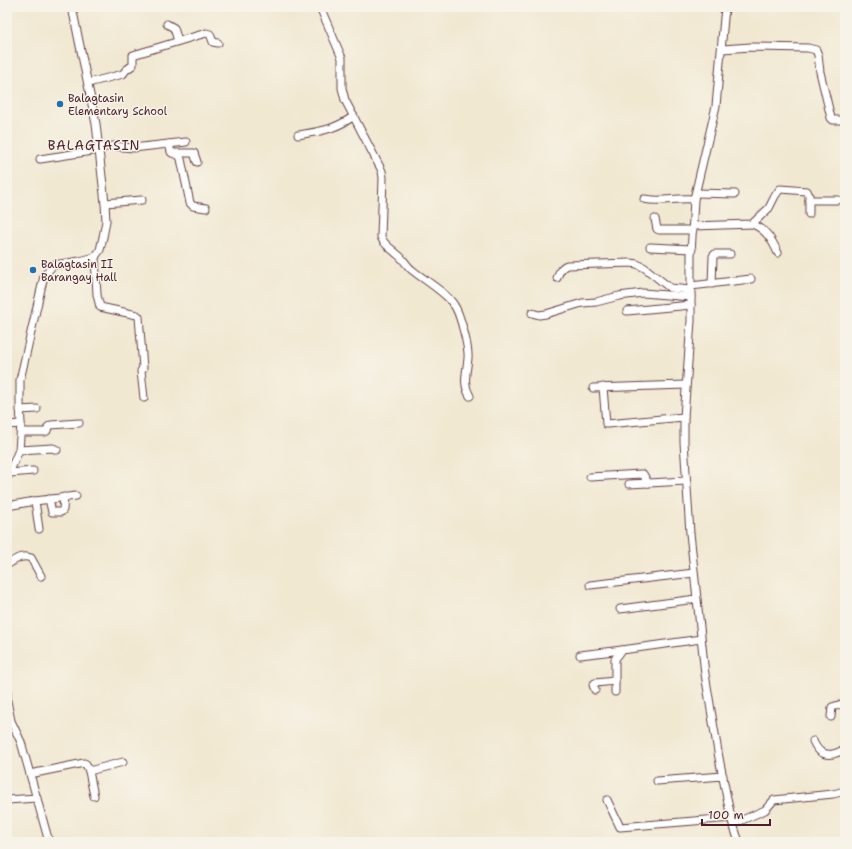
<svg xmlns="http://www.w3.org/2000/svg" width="852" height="849" font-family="'Shantell Sans',sans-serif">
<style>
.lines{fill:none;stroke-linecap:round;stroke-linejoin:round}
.minor-casing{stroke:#633d44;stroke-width:9}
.minor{stroke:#fff;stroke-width:7}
.poi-dot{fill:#1f6fb2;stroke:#f7f3e8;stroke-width:1.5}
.labels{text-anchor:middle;stroke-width:3;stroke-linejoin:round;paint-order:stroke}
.poi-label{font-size:11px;fill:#4a1f2b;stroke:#f7f3e8;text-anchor:start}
.quarter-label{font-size:13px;letter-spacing:1px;fill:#4a1f2b;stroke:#f7f3e8}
</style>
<rect width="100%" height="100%" fill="#f7f3e8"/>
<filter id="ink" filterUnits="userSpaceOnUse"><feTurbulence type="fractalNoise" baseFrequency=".025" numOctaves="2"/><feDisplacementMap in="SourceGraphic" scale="8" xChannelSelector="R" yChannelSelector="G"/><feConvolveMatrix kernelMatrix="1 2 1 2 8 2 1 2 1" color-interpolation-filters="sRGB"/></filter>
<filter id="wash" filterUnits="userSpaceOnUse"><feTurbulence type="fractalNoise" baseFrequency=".012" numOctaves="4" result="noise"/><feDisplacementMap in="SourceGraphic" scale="16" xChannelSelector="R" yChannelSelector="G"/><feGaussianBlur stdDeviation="0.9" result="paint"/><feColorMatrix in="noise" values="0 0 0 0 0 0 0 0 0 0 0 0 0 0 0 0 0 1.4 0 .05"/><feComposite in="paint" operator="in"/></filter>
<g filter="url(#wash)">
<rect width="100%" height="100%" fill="#f1e8d1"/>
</g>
<g filter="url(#ink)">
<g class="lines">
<g class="minor-casing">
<g id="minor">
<path d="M320,7L342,58V88L345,100L382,171L383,178L381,237C384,245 391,248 397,254C403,258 406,265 412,270C423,279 447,293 454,305C460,313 469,348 468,358C467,372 462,383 470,396"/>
<polyline points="725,7 716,106 694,199 691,255 691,321 684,417 684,442 690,533 705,674 719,758 731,818 739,842"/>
<polyline points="167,24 174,28 178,41"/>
<polyline points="722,49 751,47 808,48 816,50 818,55 820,72 831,118 833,120 845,120"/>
<polyline points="88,83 123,74 126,70 133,65 133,55 206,33 210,34 213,42 218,43"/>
<path d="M298,135C321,131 334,130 354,116"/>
<polyline points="169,144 171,152 172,153 194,153 197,162"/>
<polyline points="99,148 114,146 133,148 186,142"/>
<polyline points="175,154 179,155 181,159 190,203 193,206 206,208"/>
<polyline points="40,159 99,150"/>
<polyline points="696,193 735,194"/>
<path d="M644,199C661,203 677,197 694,199"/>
<polyline points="809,200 838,200"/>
<polyline points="105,203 142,200"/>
<polyline points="655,219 657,229 659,230 693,230"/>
<path d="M752,224C766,229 772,240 778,253"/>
<polyline points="693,226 752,224 769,208 775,196 780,189 807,191 809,195 809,214"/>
<polyline points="650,247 692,249"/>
<polyline points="95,257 97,295 100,307 137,315 139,317 143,368 141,371 144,398"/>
<path d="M557,278C559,272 561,267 567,265L631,263L637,264L645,268L670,288L690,290"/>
<polyline points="712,284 713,256 715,254 730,254"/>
<polyline points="691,286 751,279"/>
<polyline points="627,311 691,305"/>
<polyline points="532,313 539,315 546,314 582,303 596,302 619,296 643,293 691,297"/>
<polyline points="603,387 606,424 607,424 684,417"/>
<polyline points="593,388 686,385"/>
<polyline points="20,410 37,409"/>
<polyline points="7,425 21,424"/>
<polyline points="21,432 45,432 47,431 48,427 51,425 79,423"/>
<polyline points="19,450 53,448 57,450"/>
<polyline points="10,473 33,471"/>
<polyline points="590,477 641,474 643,474 648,483"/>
<polyline points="7,478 19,450 21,424 20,403 20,380 44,276 53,265 80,261 95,257 100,250 103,237 106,221 105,203 96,124 72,7"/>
<polyline points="629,484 686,481"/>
<polyline points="49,499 52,512 61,512 63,510 64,497"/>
<polyline points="35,501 39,529"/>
<polyline points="7,506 35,501 76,496"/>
<path d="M7,565C15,560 21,554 31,558L41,576"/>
<polyline points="590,585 694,573"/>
<polyline points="620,609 696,599"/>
<polyline points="580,655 622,650"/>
<polyline points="7,658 7,701 11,721 21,742 49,842"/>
<polyline points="595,690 593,685 595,683 615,681"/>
<polyline points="615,692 615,659 622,650 701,639"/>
<polyline points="831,717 832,707 845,703"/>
<path d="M813,741C817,750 822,756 833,754C837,753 841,751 845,750"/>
<polyline points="30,774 84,763 86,764 89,771"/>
<polyline points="657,781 723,776"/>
<polyline points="94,796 89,771 123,762"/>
<polyline points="7,800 37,798"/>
<polyline points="607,800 620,827 731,818"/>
<polyline points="733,824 765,810 774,800 833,794 845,791"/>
</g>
</g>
<use href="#minor" class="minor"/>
</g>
</g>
<g class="poi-dot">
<circle cx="60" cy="104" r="4"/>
<circle cx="33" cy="270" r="4"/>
</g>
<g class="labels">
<g class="poi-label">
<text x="68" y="102">Balagtasin<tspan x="68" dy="13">Elementary School</tspan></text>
<text x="41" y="268">Balagtasin II<tspan x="41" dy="13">Barangay Hall</tspan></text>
</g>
<g class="quarter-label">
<text x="94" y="150">BALAGTASIN</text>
</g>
</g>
<rect width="852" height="849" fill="none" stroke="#f7f3e8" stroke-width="24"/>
<path d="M702 819v6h68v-6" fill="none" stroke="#4a1f2b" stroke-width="2"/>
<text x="708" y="819" font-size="12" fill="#4a1f2b" stroke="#f7f3e8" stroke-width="3" paint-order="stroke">100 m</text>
</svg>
